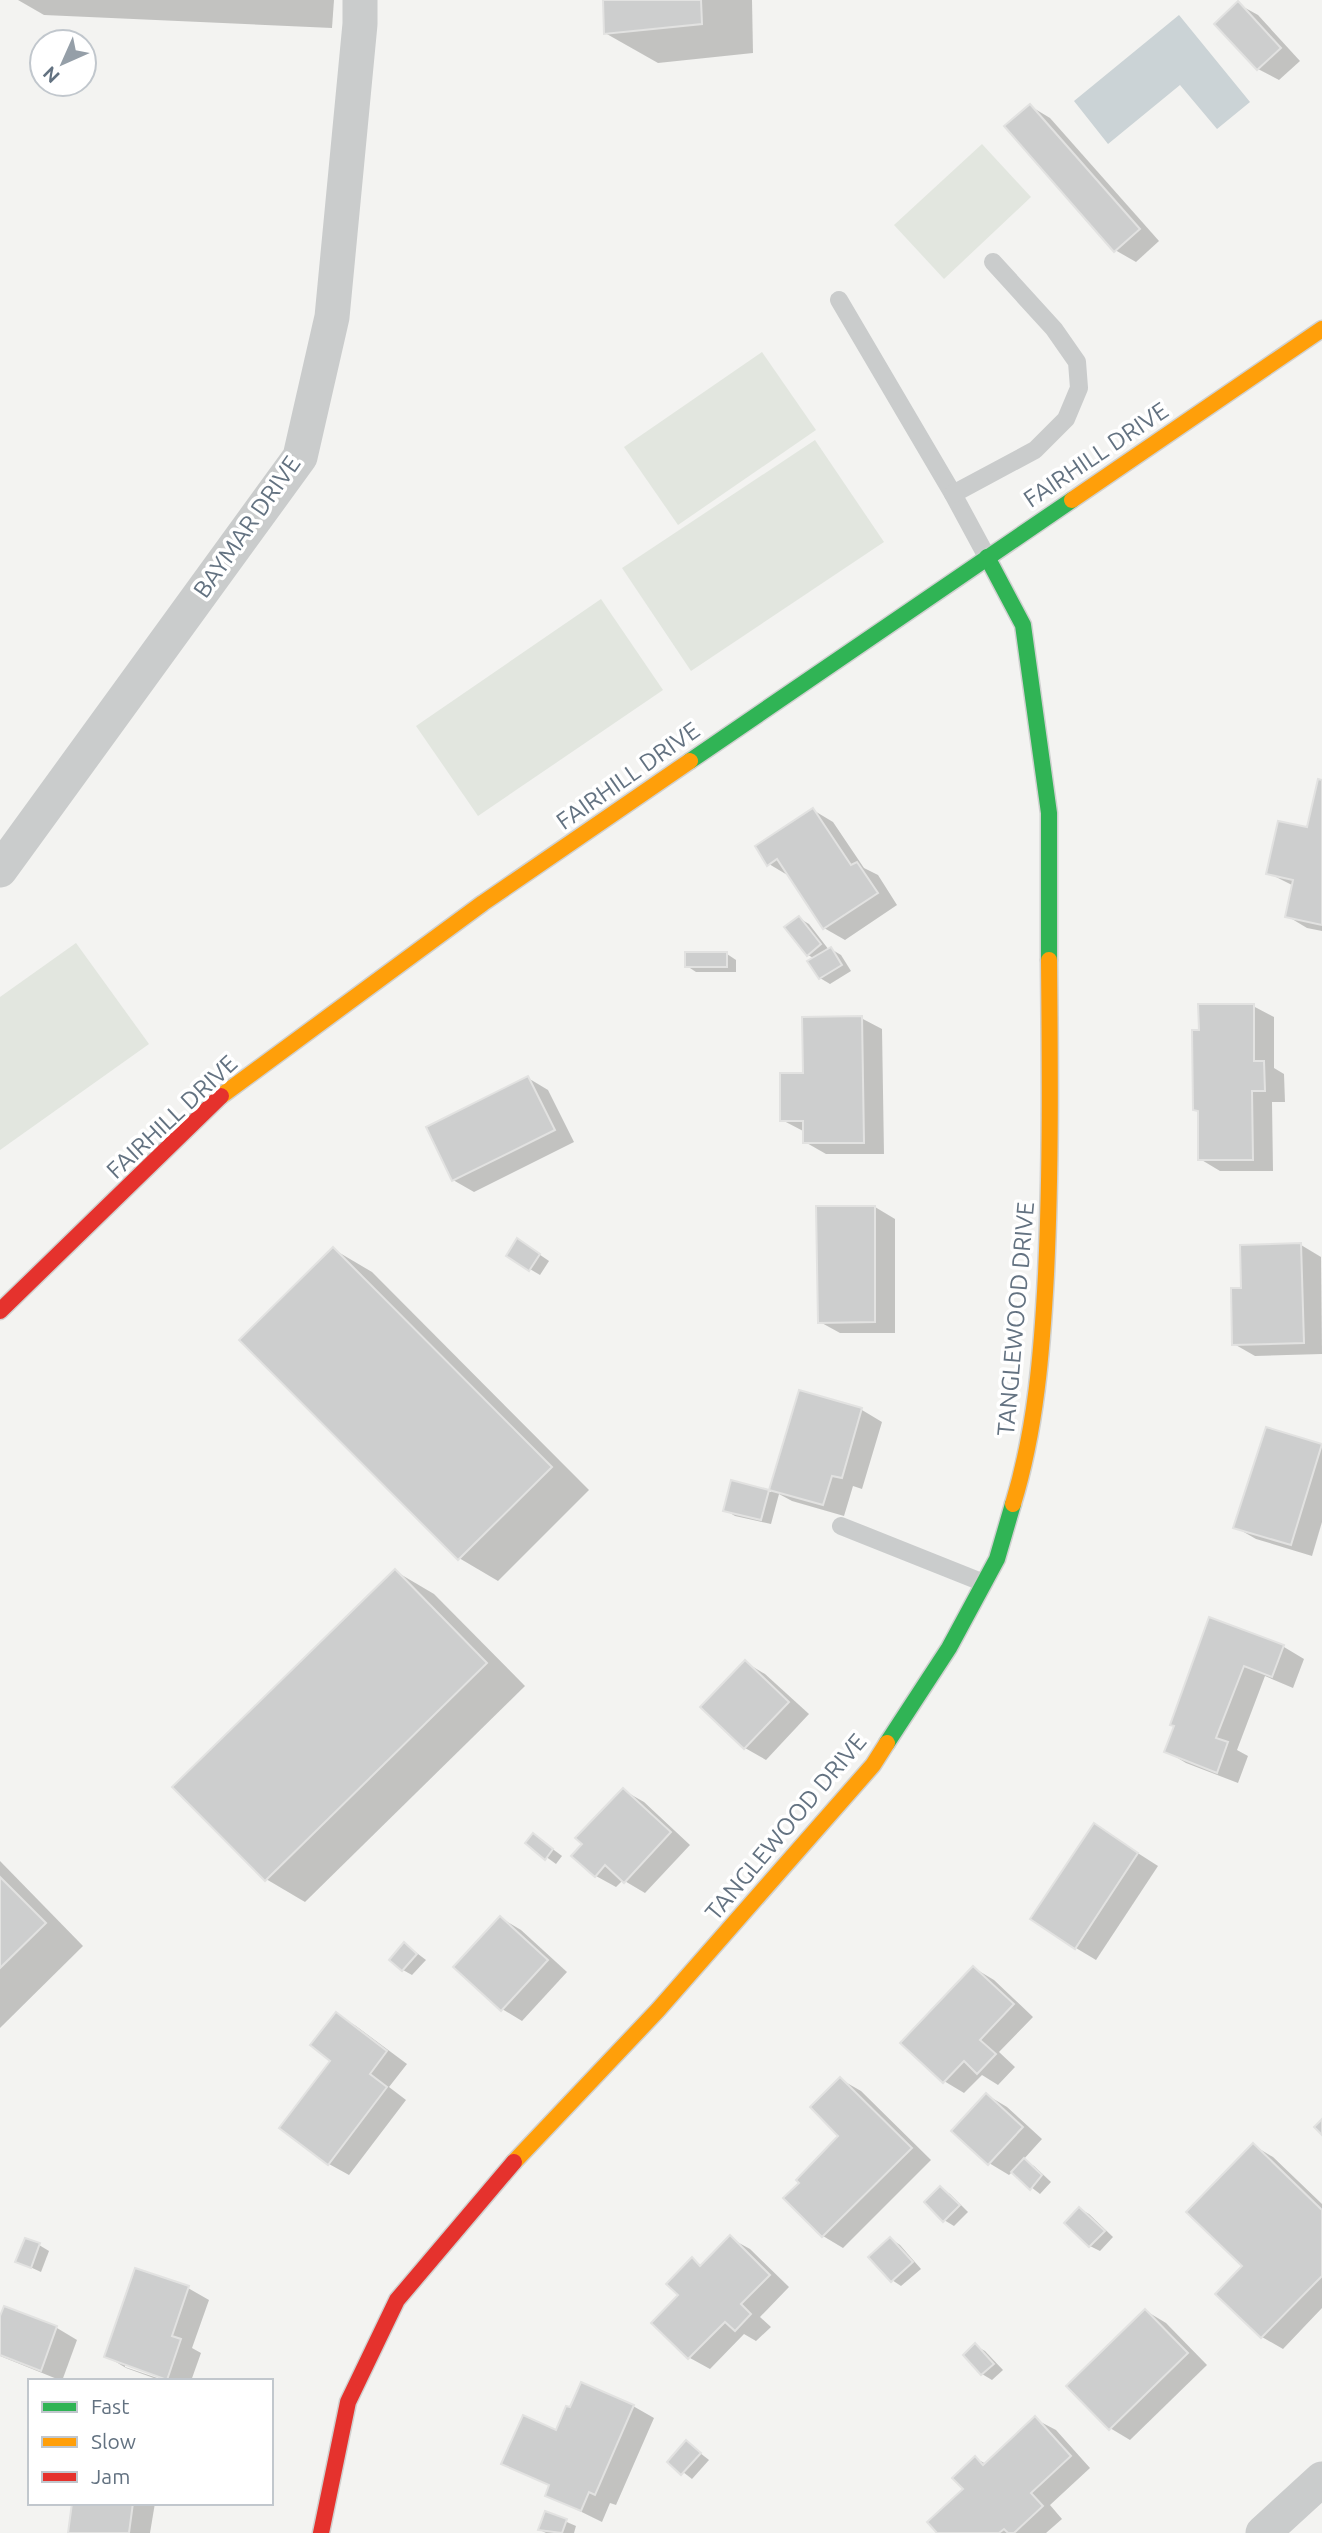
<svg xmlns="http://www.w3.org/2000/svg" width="1322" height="2533" font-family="Ubuntu,sans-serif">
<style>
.green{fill:#e2e6df}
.water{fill:#cbd3d6}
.shadow{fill:#0003}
.building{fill:#cdcece;stroke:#e2e2e1;stroke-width:2}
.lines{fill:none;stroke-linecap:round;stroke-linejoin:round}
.fast-casing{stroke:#d0d1d0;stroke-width:19}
.slow-casing{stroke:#d0d1d0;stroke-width:19}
.jam-casing{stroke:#d0d1d0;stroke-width:19}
.lane{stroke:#cacccc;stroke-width:18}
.street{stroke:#cacccc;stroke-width:35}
.fast{stroke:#30b455;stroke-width:16}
.slow{stroke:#ff9f0a;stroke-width:16}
.jam{stroke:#e5322d;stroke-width:16}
.labels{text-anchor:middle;stroke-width:7;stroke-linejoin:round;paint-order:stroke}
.street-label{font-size:24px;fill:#637281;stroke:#fff}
</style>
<rect width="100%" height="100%" fill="#f3f3f1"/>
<g class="green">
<polygon points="982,144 1031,197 944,279 894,225"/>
<polygon points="762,352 816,430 678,525 624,447"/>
<polygon points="815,440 884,542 691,671 622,568"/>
<polygon points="601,599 663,690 478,816 416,726"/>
<polygon points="76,943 149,1044 0,1150 0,997"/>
</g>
<polygon class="water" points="1179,15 1250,102 1217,129 1180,85 1108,144 1074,101"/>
<g class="shadow">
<polygon points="18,0 334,0 332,28 44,15"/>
<polygon points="605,0 752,0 753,53 658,63 605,33"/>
<polygon points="1238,4 1258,15 1300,61 1279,80 1258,69"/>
<polygon points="1030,106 1050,118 1159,241 1136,262 1115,250"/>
<polygon points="1322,782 1322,931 1307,928 1287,916 1294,886 1268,873 1308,829"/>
<polygon points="813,810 833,822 864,868 878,875 897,905 845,940 824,928 789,876 769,864"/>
<polygon points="799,918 809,924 829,950 831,949 841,955 851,971 830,984 820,978 815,959 808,955"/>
<polygon points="727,954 736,960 736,972 696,972 687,966"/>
<polygon points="1253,1006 1274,1017 1274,1068 1284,1074 1285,1102 1272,1102 1273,1171 1220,1171 1200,1159 1199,1112 1194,1109 1200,1032"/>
<polygon points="861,1018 882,1029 884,1154 826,1154 805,1142 805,1132 782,1120 805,1074"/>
<polygon points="528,1078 548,1090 574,1142 474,1192 453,1180"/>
<polygon points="875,1207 895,1219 895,1333 840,1333 820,1322"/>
<polygon points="1301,1245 1321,1257 1322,1354 1255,1356 1234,1344 1243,1290"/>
<polygon points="527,1246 549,1261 540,1275 508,1256"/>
<polygon points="333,1249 372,1272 589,1490 498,1581 459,1558"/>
<polygon points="800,1392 862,1410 882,1422 862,1489 853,1486 844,1516 792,1501 779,1494 771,1524 735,1516 725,1510 732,1482 771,1492"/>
<polygon points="1267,1429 1322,1446 1322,1522 1312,1556 1256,1539 1235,1527"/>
<polygon points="395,1571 434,1594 525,1686 305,1902 266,1879"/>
<polygon points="1210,1619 1284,1647 1304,1659 1293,1688 1265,1676 1237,1750 1248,1756 1238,1783 1186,1763 1166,1751"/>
<polygon points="745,1662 765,1674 809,1714 766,1760 745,1748 702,1707"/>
<polygon points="623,1790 644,1802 690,1845 645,1893 623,1880 616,1887 596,1876"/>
<polygon points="1094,1825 1158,1866 1096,1960 1076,1948"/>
<polygon points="534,1835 562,1856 556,1864 527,1843"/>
<polygon points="0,1861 83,1946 0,2028"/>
<polygon points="501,1918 521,1930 567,1972 522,2021 502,2009"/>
<polygon points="405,1944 426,1960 412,1975 403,1970"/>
<polygon points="974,1968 994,1980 1033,2017 999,2052 1015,2067 998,2085 982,2075 964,2093 944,2081"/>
<polygon points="336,2014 356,2026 407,2064 389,2087 406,2100 349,2175 329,2164"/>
<polygon points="840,2079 861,2091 931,2160 843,2248 823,2236 840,2136"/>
<polygon points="987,2095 1007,2107 1042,2139 1023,2160 1034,2166 1051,2182 1040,2194 1012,2172 1009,2175 989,2163"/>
<polygon points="1253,2145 1273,2157 1322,2204 1322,2308 1283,2349 1262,2337 1217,2294 1244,2266"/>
<polygon points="940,2188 950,2194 968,2212 954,2226 944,2220"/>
<polygon points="1080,2209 1089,2214 1113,2237 1100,2251 1090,2246"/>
<polygon points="730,2238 750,2249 789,2287 760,2317 771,2327 756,2341 744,2334 710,2369 690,2358 654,2323 680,2295 692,2260 703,2266"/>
<polygon points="891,2239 900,2245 921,2269 901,2286 892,2280"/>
<polygon points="39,2245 49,2251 41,2272 17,2261"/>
<polygon points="136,2270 188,2288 209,2300 192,2348 201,2353 191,2381 176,2381 125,2363 125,2367 166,2381 162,2381 126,2368 106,2356"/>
<polygon points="5,2309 57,2328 77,2340 62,2381 0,2356 0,2322"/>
<polygon points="1146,2311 1166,2323 1207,2365 1130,2440 1110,2428"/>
<polygon points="976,2346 985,2351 1003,2370 992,2380 982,2374 965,2355"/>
<polygon points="633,2406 654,2418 616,2505 610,2503 602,2522 547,2495 550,2486 504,2463 557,2432"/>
<polygon points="1035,2419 1056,2430 1090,2468 1050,2505 1062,2519 1046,2533 939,2533 965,2489 975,2458 986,2464"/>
<polygon points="686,2442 709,2460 692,2479 669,2461"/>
<polygon points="74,2503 155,2503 150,2533 70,2533"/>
<polygon points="546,2513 576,2526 574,2533 546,2533 540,2530"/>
</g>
<g class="building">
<polygon points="603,0 701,0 702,24 604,34"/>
<polygon points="1238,1 1281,48 1257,70 1214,24"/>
<polygon points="1030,104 1140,229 1114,252 1004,126"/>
<polygon points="1318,779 1322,780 1322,925 1285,917 1293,880 1266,874 1278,821 1307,827"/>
<polygon points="813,808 851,865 857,862 878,893 823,929 777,859 767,866 755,846"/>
<polygon points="799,916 821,944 807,956 784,927"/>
<polygon points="831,947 842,965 819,979 807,961"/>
<rect x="685" y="952" width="42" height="15"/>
<polygon points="1198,1004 1254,1004 1254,1061 1264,1061 1265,1091 1252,1091 1253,1160 1198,1160 1198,1111 1193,1110 1192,1030 1199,1030"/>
<polygon points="862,1016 864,1143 803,1143 803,1121 780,1121 780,1073 803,1073 802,1017"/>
<polygon points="528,1076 555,1130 452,1181 426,1127"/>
<polygon points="816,1206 875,1206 875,1322 818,1323"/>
<polygon points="517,1238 540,1254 529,1271 506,1256"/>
<polygon points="1301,1243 1304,1343 1232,1345 1231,1288 1241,1288 1240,1245"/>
<polygon points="333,1247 552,1467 458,1560 239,1340"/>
<polygon points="799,1390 862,1408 842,1478 832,1476 823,1505 769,1490"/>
<polygon points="1266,1427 1322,1444 1291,1545 1233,1528"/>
<polygon points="731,1480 769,1490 761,1520 723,1511"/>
<polygon points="395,1569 487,1663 265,1881 172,1787"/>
<polygon points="1209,1617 1284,1645 1272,1677 1244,1666 1216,1738 1228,1742 1217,1773 1164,1752 1174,1726 1170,1725"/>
<polygon points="745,1660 789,1702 744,1749 700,1707"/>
<polygon points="623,1788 671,1832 624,1883 605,1865 595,1877 571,1856 582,1844 575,1838"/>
<polygon points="1094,1823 1138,1853 1075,1949 1030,1919"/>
<polygon points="533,1833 553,1849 545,1860 525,1843"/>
<polygon points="0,1877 46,1923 0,1968"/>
<polygon points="500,1916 548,1960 501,2011 453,1967"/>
<polygon points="404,1942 417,1954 402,1971 389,1960"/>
<polygon points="973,1966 1014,2004 980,2040 996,2054 977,2074 964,2061 943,2083 900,2043"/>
<polygon points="336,2012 387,2051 370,2074 387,2087 328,2165 279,2128 330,2061 310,2045"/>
<polygon points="840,2077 912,2148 822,2237 783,2198 799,2183 796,2180 838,2136 810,2107"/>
<polygon points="986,2093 1023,2127 988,2165 951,2131"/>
<polygon points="1322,2119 1322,2135 1314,2127"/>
<polygon points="1253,2143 1322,2210 1322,2276 1261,2338 1215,2294 1242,2266 1186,2212"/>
<polygon points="1024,2158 1042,2175 1030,2190 1011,2172"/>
<polygon points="940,2186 960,2205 943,2222 924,2202"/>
<polygon points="1079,2207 1105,2231 1089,2247 1064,2223"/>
<polygon points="730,2235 770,2275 741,2304 751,2314 735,2331 725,2322 688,2359 651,2323 678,2295 666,2284 692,2257 700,2266"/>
<polygon points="890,2237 913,2262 891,2282 868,2257"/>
<polygon points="25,2238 40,2243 31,2268 15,2262"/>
<polygon points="135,2268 189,2286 172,2336 181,2339 167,2380 104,2357"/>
<polygon points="4,2306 57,2326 41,2371 0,2355 0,2316"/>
<polygon points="1145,2309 1188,2353 1109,2430 1066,2386"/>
<polygon points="975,2343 994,2364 981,2375 963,2355"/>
<polygon points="581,2382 634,2405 595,2495 589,2492 581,2511 545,2496 549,2485 501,2464 523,2415 556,2430 566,2406 570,2407"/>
<polygon points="1035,2416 1071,2456 1031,2493 1043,2506 1014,2533 1008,2533 1004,2529 999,2533 937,2533 927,2522 963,2489 952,2478 975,2456 983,2465"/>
<polygon points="686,2440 701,2453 681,2475 667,2462"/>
<polygon points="72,2503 133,2503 129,2533 68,2533"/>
<polygon points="545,2511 567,2519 562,2533 538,2530"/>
</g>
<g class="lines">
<g class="fast-casing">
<g id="fast">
<polyline points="987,557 1023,625 1049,813 1049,960"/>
<polyline points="690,761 1072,500"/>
<polyline points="887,1743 949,1648 997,1559 1013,1504"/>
</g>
</g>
<g class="slow-casing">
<g id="slow">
<polyline points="1072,500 1322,329"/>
<polyline points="221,1096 483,903 690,761"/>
<path d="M1013,1504C1036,1429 1042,1351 1046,1274C1051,1169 1050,1065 1049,960"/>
<polyline points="514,2162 658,2010 873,1765 887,1743"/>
</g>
</g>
<g class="jam-casing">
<g id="jam">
<polyline points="0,1311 221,1096"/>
<polyline points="321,2533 348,2402 397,2300 514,2162"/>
</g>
</g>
<g class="lane">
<polyline points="839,300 953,494 987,557"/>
<polyline points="953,494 1035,450 1066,419 1079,388 1077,362 1054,329 993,262"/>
<polyline points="841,1526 984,1583"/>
</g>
<g class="street">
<polyline points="0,870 300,457 332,317 360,24 360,0"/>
<polyline points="1263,2533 1322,2479"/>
</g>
<use href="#fast" class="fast"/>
<use href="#slow" class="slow"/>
<use href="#jam" class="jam"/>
</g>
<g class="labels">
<g class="street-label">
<text transform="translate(1096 455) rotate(-34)" y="8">FAIRHILL DRIVE</text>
<text transform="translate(247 527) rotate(-55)" y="8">BAYMAR DRIVE</text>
<text transform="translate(628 776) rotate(-35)" y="8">FAIRHILL DRIVE</text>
<text transform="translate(172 1117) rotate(-43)" y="8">FAIRHILL DRIVE</text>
<text transform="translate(1016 1319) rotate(-85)" y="8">TANGLEWOOD DRIVE</text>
<text transform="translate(786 1827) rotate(-50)" y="8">TANGLEWOOD DRIVE</text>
</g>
</g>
<rect x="28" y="2379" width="245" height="126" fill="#ffffff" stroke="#c1c7cd" stroke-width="2"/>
<rect x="42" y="2402" width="35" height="10" fill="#30b455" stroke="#c1c7cd" stroke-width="2"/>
<text x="91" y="2414" font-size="21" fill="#637281">Fast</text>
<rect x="42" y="2437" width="35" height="10" fill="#ff9f0a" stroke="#c1c7cd" stroke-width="2"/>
<text x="91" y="2449" font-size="21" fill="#637281">Slow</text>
<rect x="42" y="2472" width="35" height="10" fill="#e5322d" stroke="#c1c7cd" stroke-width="2"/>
<text x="91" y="2484" font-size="21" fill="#637281">Jam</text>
<g transform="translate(63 63) rotate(225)"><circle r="33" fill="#ffffff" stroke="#c1c7cd" stroke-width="2"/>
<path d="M0-5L12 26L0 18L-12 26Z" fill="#959fa8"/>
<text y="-10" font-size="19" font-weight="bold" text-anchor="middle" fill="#637281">N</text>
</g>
</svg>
